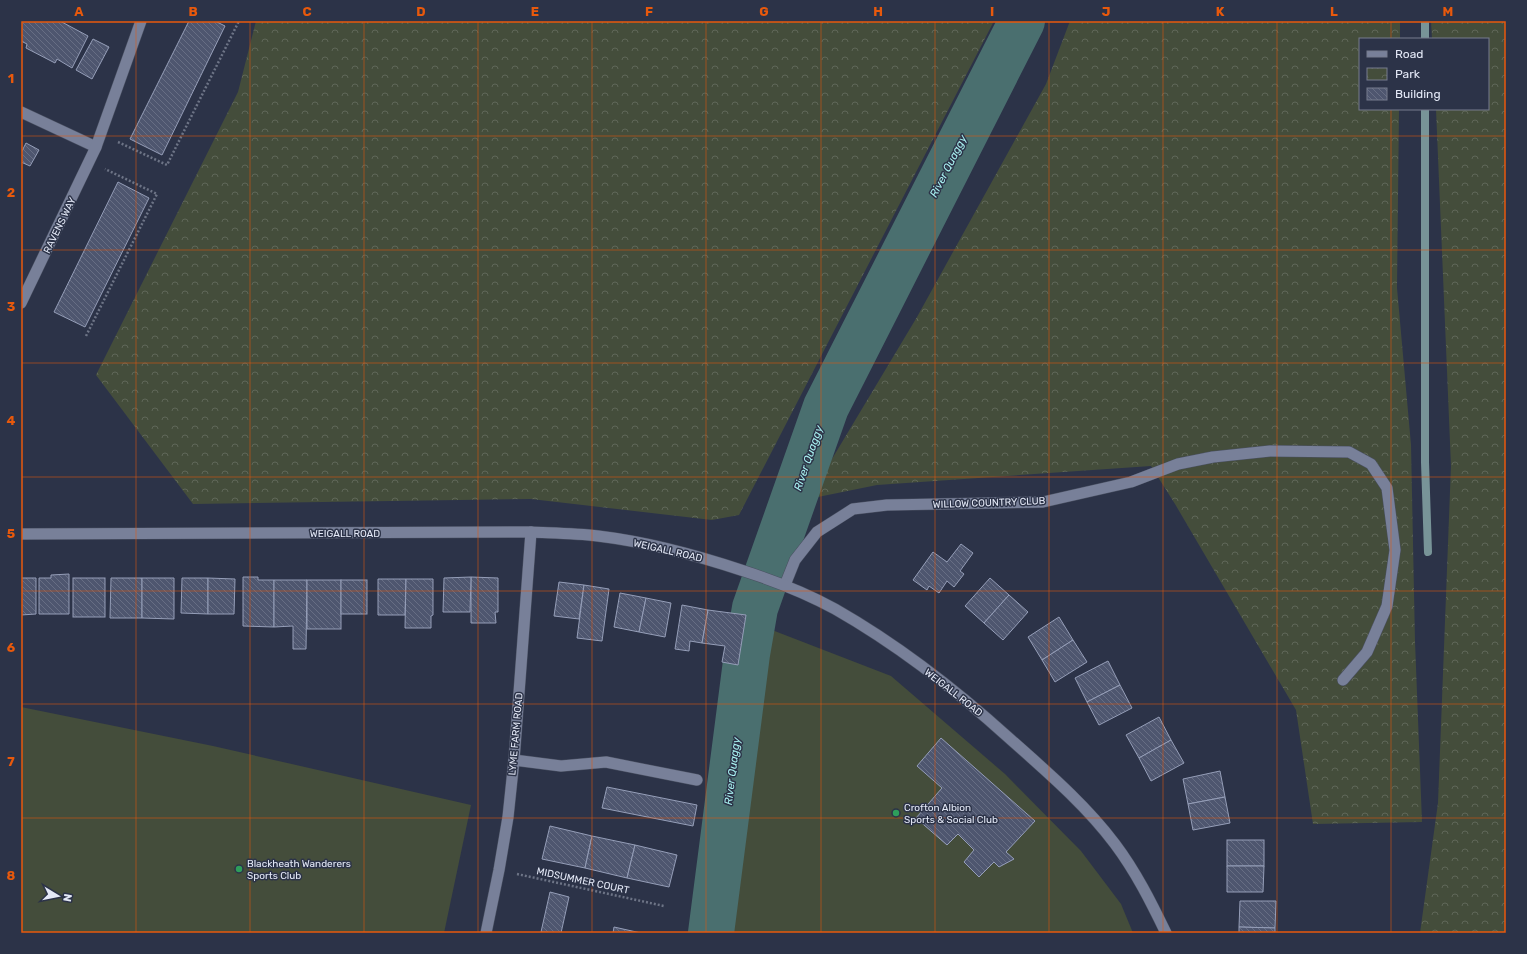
<svg xmlns="http://www.w3.org/2000/svg" width="1527" height="954" font-family="Rubik,sans-serif">
<style>
.park{fill:url(#park-crowns)}
.pitch{fill:#444d3b}
.lines{fill:none;stroke-linecap:round;stroke-linejoin:round}
.stream{stroke:#789498;stroke-width:8}
.river{stroke:#4a6f6f;stroke-width:46}
.building{fill:url(#building-back-hatch);stroke:#959eb8}
.service-casing{stroke:#4a5062;stroke-width:12}
.minor-casing{stroke:#4a5062;stroke-width:12}
.tertiary-casing{stroke:#4a5062;stroke-width:12}
.path{stroke:#6d7486;stroke-width:2.5;stroke-dasharray:2 2;stroke-linecap:butt}
.service{stroke:#788099;stroke-width:11}
.minor{stroke:#788099;stroke-width:11}
.tertiary{stroke:#788099;stroke-width:11}
.grid{fill:none;stroke:#e8590c;stroke-width:1;stroke-opacity:0.55}
.leisure-dot{fill:#2e9e5b;stroke:#2c3348;stroke-width:1.5}
.labels{text-anchor:middle;stroke-width:3;stroke-linejoin:round;paint-order:stroke}
.street-label{font-size:10px;fill:#e4e9f7;stroke:#2c3348}
.poi-label{font-size:10px;fill:#e4e9f7;stroke:#2c3348;text-anchor:start}
.water-label{font-size:11px;font-style:italic;fill:#a9f3f2;stroke:#2c3348}
.neatline{fill:none;stroke:#e8590c;stroke-width:1.5}
.grid-label{font-size:13px;text-anchor:middle;font-weight:bold;fill:#e8590c}
</style>
<defs>
<pattern id="park-crowns" width="20" height="18" patternUnits="userSpaceOnUse"><rect width="20" height="18" fill="#444d3b"/><path d="M2 6a3 3 0 1 1 6 0M12 15a3 3 0 1 1 6 0" fill="none" stroke="#5f6758"/></pattern>
<pattern id="building-back-hatch" width="6" height="6" patternUnits="userSpaceOnUse"><rect width="6" height="6" fill="#4e566f"/><path d="M-1 5l2 2M0 0l6 6M5-1l2 2" fill="none" stroke="#676e84"/></pattern>
</defs>
<rect width="100%" height="100%" fill="#2c3348"/>
<g class="park">
<polygon points="256,21 994,21 739,515 712,520 531,499 193,504 96,375 238,92"/>
<polygon points="1070,21 1400,21 1400,39 1360,39 1360,109 1399,109 1397,288 1411,445 1415,642 1422,822 1313,824 1296,710 1175,504 1151,466 877,485 808,499 917,317 1046,84"/>
<polygon points="1431,21 1506,21 1506,932 1499,933 1420,933 1438,803 1451,466 1436,109 1488,109 1488,39 1432,39"/>
</g>
<g class="pitch">
<polygon points="772,630 891,676 1005,774 1081,851 1121,904 1133,933 732,933"/>
<polygon points="21,707 213,746 471,805 444,933 21,933"/>
</g>
<g class="lines">
<g class="stream">
<polyline points="1425,21 1425,39"/>
<polyline points="1425,109 1425,462 1428,552"/>
</g>
<polyline class="river" points="711,933 747,654 755,608 826,407 1022,21"/>
</g>
<g class="building">
<polygon points="21,21 60,21 88,36 72,68 57,59 55,63 26,48 27,44 21,41"/>
<polygon points="189,21 215,21 225,26 162,155 130,139"/>
<polygon points="93,39 109,47 92,79 76,70"/>
<polygon points="26,143 39,150 30,166 21,162 21,153"/>
<polygon points="118,182 149,198 85,327 54,312"/>
<polygon points="961,544 973,553 960,571 964,574 954,587 947,581 939,593 929,586 927,590 913,580 933,552 947,562"/>
<polygon points="69,574 69,614 39,614 39,578 51,578 51,575"/>
<polygon points="243,577 258,577 258,580 274,580 274,627 243,626"/>
<polygon points="471,577 498,578 498,612 495,612 496,623 471,623"/>
<polygon points="471,577 470,612 443,612 444,578"/>
<polygon points="21,578 36,578 36,614 21,615"/>
<rect x="73" y="578" width="32" height="39"/>
<polygon points="111,578 142,578 142,618 110,618"/>
<polygon points="142,578 174,578 174,619 142,618"/>
<polygon points="182,578 208,578 208,614 181,613"/>
<polygon points="208,578 235,579 234,614 208,614"/>
<polygon points="990,578 1009,595 984,623 965,606"/>
<polygon points="378,579 406,579 405,615 378,615"/>
<polygon points="406,579 433,579 433,615 431,616 431,628 405,628"/>
<polygon points="274,580 307,580 306,649 293,649 293,626 274,627"/>
<rect x="307" y="580" width="34" height="49"/>
<rect x="341" y="580" width="26" height="34"/>
<polygon points="559,582 584,585 579,619 554,616"/>
<polygon points="584,585 609,589 602,641 577,638"/>
<polygon points="620,593 646,598 639,632 614,627"/>
<polygon points="1009,595 1028,612 1003,640 984,623"/>
<polygon points="646,598 671,603 665,637 639,632"/>
<polygon points="682,605 708,610 702,643 690,641 689,651 675,649"/>
<polygon points="708,610 746,615 738,665 722,662 725,646 702,643"/>
<polygon points="1059,617 1073,640 1042,660 1028,637"/>
<polygon points="1073,640 1087,662 1055,682 1042,660"/>
<polygon points="1108,661 1120,685 1087,702 1075,678"/>
<polygon points="1120,685 1132,708 1099,725 1087,702"/>
<polygon points="1159,717 1171,740 1139,758 1126,735"/>
<polygon points="941,738 1035,821 1006,852 1014,859 999,867 994,862 979,877 964,862 974,850 958,834 947,845 916,818 942,788 917,766"/>
<polygon points="1171,740 1184,763 1151,781 1139,758"/>
<polygon points="1220,771 1225,797 1188,804 1183,779"/>
<polygon points="607,787 697,805 693,826 602,808"/>
<polygon points="1225,797 1230,823 1193,830 1188,804"/>
<polygon points="550,826 592,836 585,868 542,859"/>
<polygon points="592,836 635,845 627,878 585,868"/>
<rect x="1227" y="840" width="37" height="26"/>
<polygon points="635,845 677,855 669,887 627,878"/>
<polygon points="1227,866 1264,866 1263,892 1227,892"/>
<polygon points="550,892 569,897 561,933 541,932"/>
<polygon points="1240,901 1276,901 1275,928 1239,927"/>
<polygon points="614,927 641,933 613,933"/>
<polygon points="1239,927 1275,928 1275,933 1239,933"/>
</g>
<g class="lines">
<g class="service-casing">
<g id="service">
<polyline points="785,585 795,560 817,532 853,509 887,505 1043,502 1131,482 1178,464 1213,457 1270,451 1349,452 1371,464 1387,488 1395,550 1387,606 1367,652 1343,680"/>
<polyline points="514,760 561,766 606,762 697,780"/>
</g>
</g>
<g class="minor-casing">
<g id="minor">
<polyline points="21,112 96,147"/>
<polyline points="21,303 96,147 141,21"/>
<polyline points="486,933 499,870 508,817 514,760 531,532"/>
</g>
</g>
<g class="tertiary-casing">
<path id="tertiary" d="M21,534L531,532C553,533 576,533 598,536C648,542 696,555 744,571C775,581 806,593 835,609C898,645 956,690 1009,738C1046,771 1085,804 1115,844C1136,872 1151,902 1166,933"/>
</g>
<g class="path">
<polyline points="118,142 167,165 239,21"/>
<polyline points="86,336 157,194 105,169"/>
<polyline points="517,874 664,906"/>
</g>
<use href="#service" class="service"/>
<use href="#minor" class="minor"/>
<use href="#tertiary" class="tertiary"/>
</g>
<path class="grid" d="M136,21V933M250,21V933M364,21V933M478,21V933M592,21V933M706,21V933M821,21V933M935,21V933M1049,21V933M1163,21V933M1277,21V933M1391,21V39M1391,109V933M21,136H1506M21,250H1506M21,363H1506M21,477H1506M21,591H1506M21,704H1506M21,818H1506"/>
<g class="leisure-dot">
<circle cx="896" cy="813" r="4"/>
<circle cx="239" cy="869" r="4"/>
</g>
<g class="labels">
<g class="street-label">
<text transform="translate(59 225) rotate(-64)" y="4">RAVENS WAY</text>
<text transform="translate(989 502) rotate(-2)" y="4">WILLOW COUNTRY CLUB</text>
<text x="345" y="537">WEIGALL ROAD</text>
<text transform="translate(668 550) rotate(13)" y="4">WEIGALL ROAD</text>
<text transform="translate(954 692) rotate(38)" y="4">WEIGALL ROAD</text>
<text transform="translate(515 734) rotate(-85)" y="4">LYME FARM ROAD</text>
<text transform="translate(583 880) rotate(12)" y="4">MIDSUMMER COURT</text>
</g>
<g class="poi-label">
<text x="904" y="811">Crofton Albion<tspan x="904" dy="12">Sports &amp; Social Club</tspan></text>
<text x="247" y="867">Blackheath Wanderers<tspan x="247" dy="12">Sports Club</tspan></text>
</g>
<g class="water-label">
<text transform="translate(948 166) rotate(-63)" y="4">River Quaggy</text>
<text transform="translate(808 458) rotate(-71)" y="4">River Quaggy</text>
<text transform="translate(732 771) rotate(-83)" y="4">River Quaggy</text>
</g>
</g>
<rect width="1527" height="954" fill="none" stroke="#2c3348" stroke-width="44"/>
<rect x="1359" y="38" width="130" height="72" fill="#2c3348" stroke="#767c8e"/>
<rect x="1367" y="51" width="20" height="6" fill="#788099" stroke="#767c8e"/>
<text x="1395" y="58" font-size="12" fill="#e4e9f7">Road</text>
<rect x="1367" y="68" width="20" height="12" fill="url(#park-crowns)" stroke="#767c8e"/>
<text x="1395" y="78" font-size="12" fill="#e4e9f7">Park</text>
<rect x="1367" y="88" width="20" height="12" fill="url(#building-back-hatch)" stroke="#767c8e"/>
<text x="1395" y="98" font-size="12" fill="#e4e9f7">Building</text>
<g transform="translate(58 896) rotate(100)" stroke="#2c3348" stroke-width="3" paint-order="stroke">
<path d="M0-3L7 15L0 10L-7 15Z" fill="#e4e9f7"/>
<text y="-6" font-size="11" font-weight="bold" text-anchor="middle" fill="#e4e9f7">N</text>
</g>
<rect x="22" y="22" width="1483" height="910" class="neatline"/>
<g class="grid-label">
<text x="79" y="16">A</text>
<text x="193" y="16">B</text>
<text x="307" y="16">C</text>
<text x="421" y="16">D</text>
<text x="535" y="16">E</text>
<text x="649" y="16">F</text>
<text x="764" y="16">G</text>
<text x="878" y="16">H</text>
<text x="992" y="16">I</text>
<text x="1106" y="16">J</text>
<text x="1220" y="16">K</text>
<text x="1334" y="16">L</text>
<text x="1448" y="16">M</text>
<text x="11" y="83">1</text>
<text x="11" y="197">2</text>
<text x="11" y="311">3</text>
<text x="11" y="425">4</text>
<text x="11" y="538">5</text>
<text x="11" y="652">6</text>
<text x="11" y="766">7</text>
<text x="11" y="880">8</text>
</g>
</svg>
